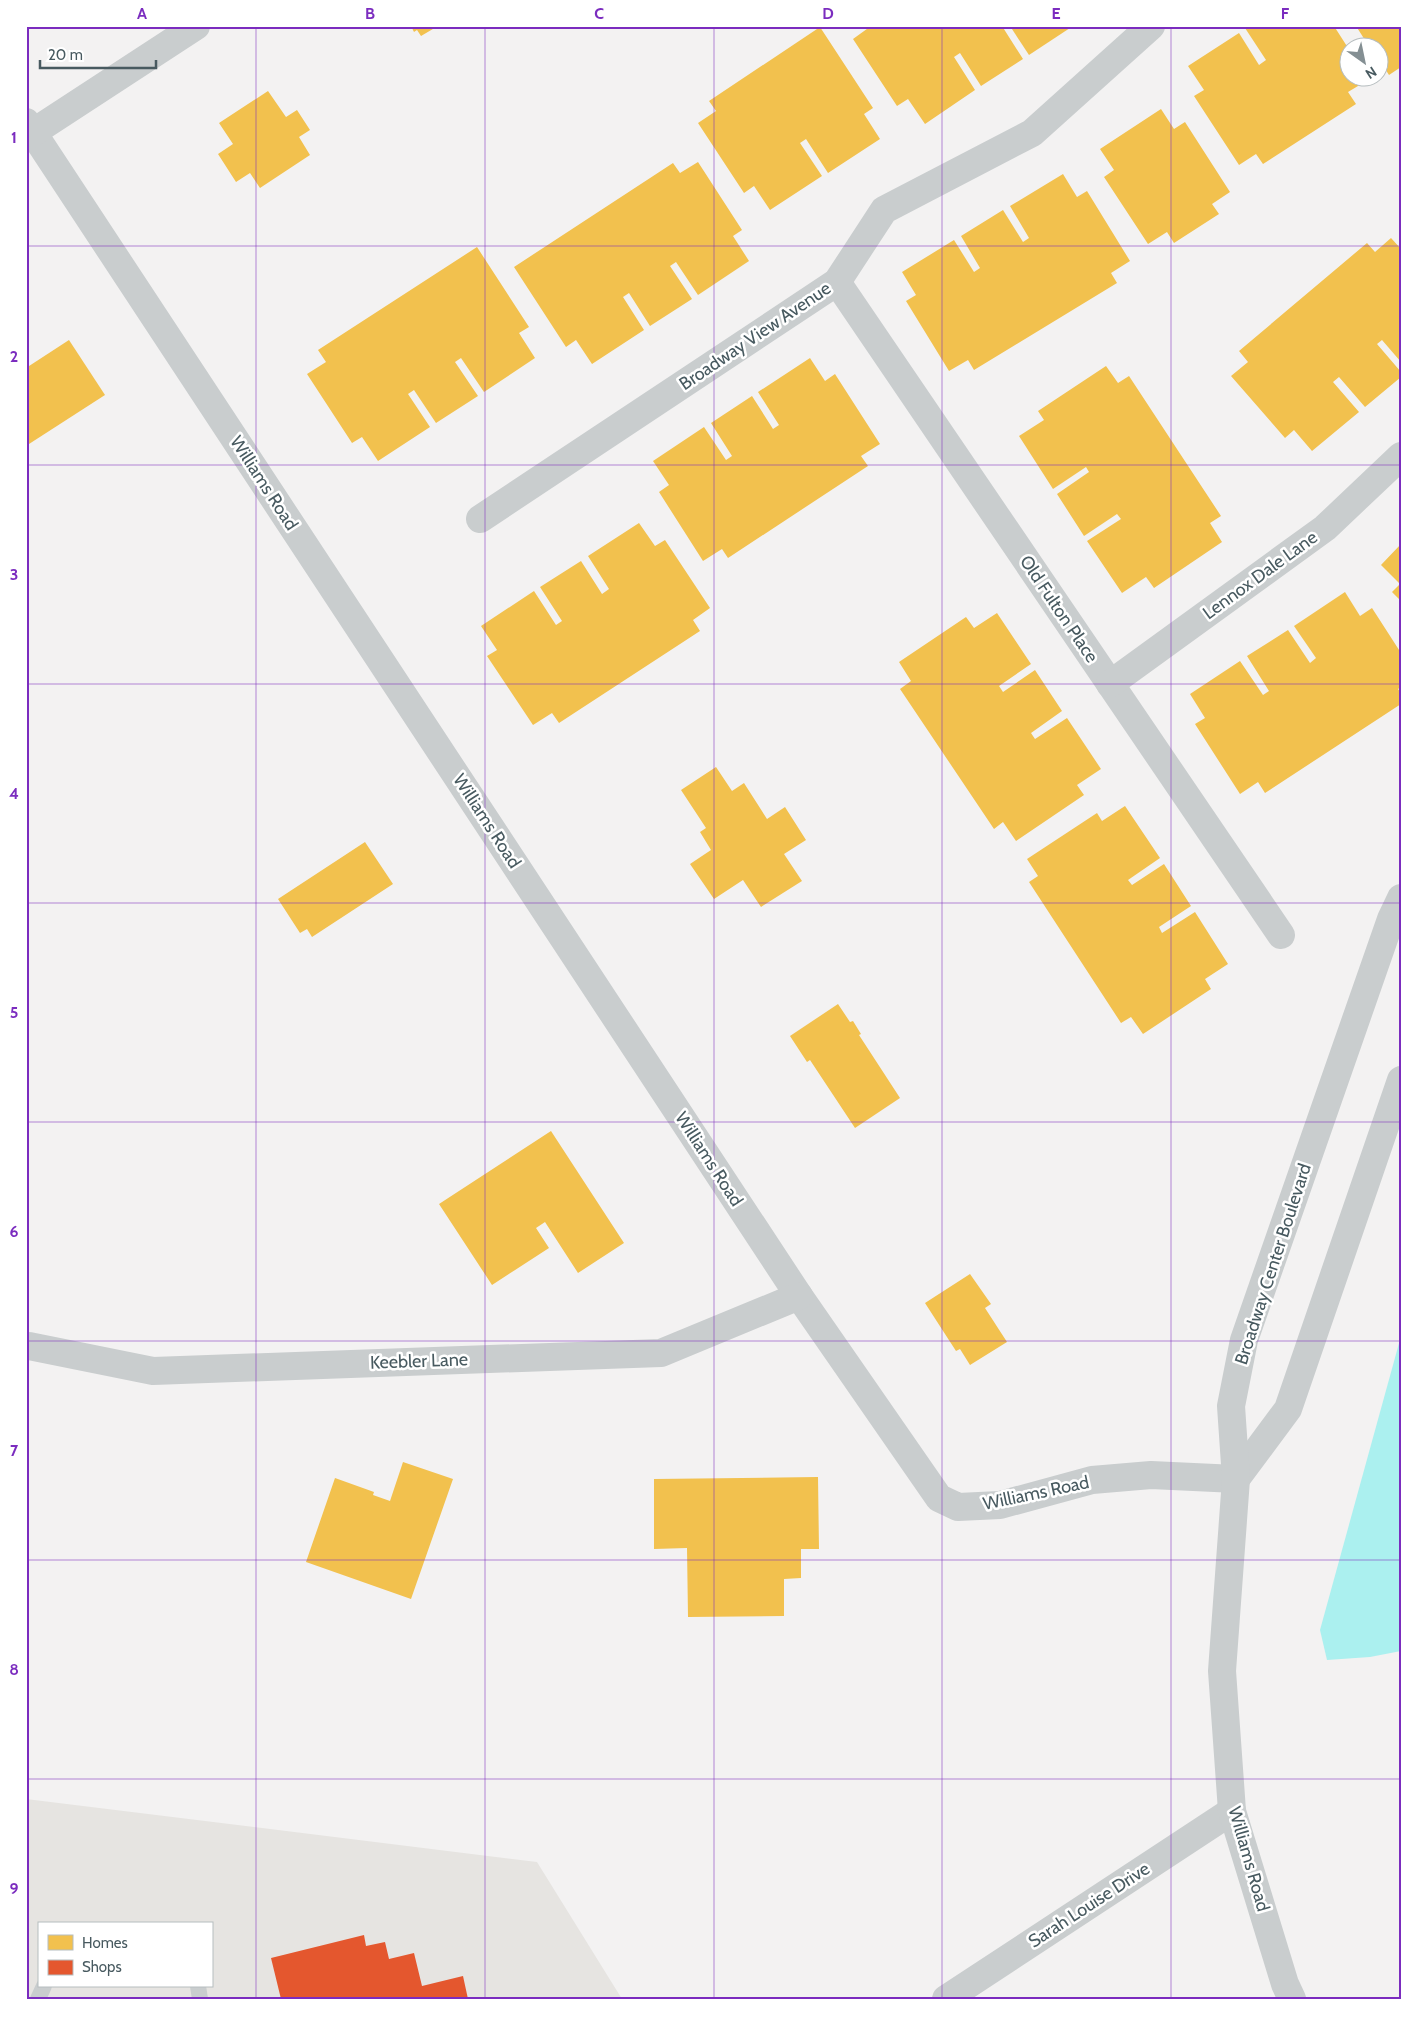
<svg xmlns="http://www.w3.org/2000/svg" width="1427" height="2025" font-family="Cabin,sans-serif">
<style>
.commercial{fill:#e6e4e1;fill-rule:evenodd}
.water{fill:#abf0ef}
.homes{fill:#f2c14e}
.shops{fill:#e4572e}
.lines{fill:none;stroke-linecap:round;stroke-linejoin:round}
.service{stroke:#c9cdce;stroke-width:16}
.minor{stroke:#c9cdce;stroke-width:28}
.tertiary{stroke:#c9cdce;stroke-width:28}
.grid{fill:none;stroke:#7b2cbf;stroke-width:1;stroke-opacity:0.55}
.labels{text-anchor:middle;stroke-width:5;stroke-linejoin:round;paint-order:stroke}
.street-label{font-size:18px;fill:#485a60;stroke:#fff}
.neatline{fill:none;stroke:#7b2cbf;stroke-width:2}
.grid-label{font-size:16px;text-anchor:middle;font-weight:bold;fill:#7b2cbf}
</style>
<rect width="100%" height="100%" fill="#f3f2f2"/>
<path class="commercial" d="M26,1799L537,1862L622,1999H26ZM39,1924H211V1986H39Z"/>
<polygon class="water" points="1401,1336 1401,1651 1370,1657 1327,1660 1320,1630"/>
<g class="homes">
<polygon points="411,26 438,26 421,36 417,30 414,32"/>
<polygon points="871,26 1002,26 1023,59 981,86 960,53 954,57 975,90 925,124 908,99 897,106 853,39"/>
<polygon points="1010,26 1073,26 1029,55"/>
<polygon points="1249,26 1334,26 1350,51 1350,78 1367,78 1368,80 1348,92 1356,104 1263,164 1256,154 1239,165 1194,96 1204,90 1188,66 1239,33 1259,65 1266,60 1245,28"/>
<polygon points="1356,26 1401,26 1401,67 1389,75 1380,61 1380,48 1370,48"/>
<polygon points="820,27 873,108 864,114 880,139 828,173 806,139 800,143 822,176 770,210 754,186 744,193 698,123 716,111 709,101"/>
<polygon points="268,91 286,117 297,110 310,130 299,137 310,155 260,188 250,173 236,182 218,154 233,144 219,123"/>
<polygon points="1161,109 1174,129 1185,122 1230,192 1212,204 1219,214 1174,243 1167,232 1148,244 1104,177 1114,170 1100,149"/>
<polygon points="698,162 742,230 733,236 749,261 698,295 676,262 670,266 692,299 650,326 629,293 623,297 644,330 592,364 576,340 566,347 514,267 673,163 680,173"/>
<polygon points="1063,174 1077,197 1087,191 1130,261 1111,273 1117,283 974,370 968,360 949,371 906,301 916,295 902,272 954,240 974,272 980,268 961,236 1003,210 1023,242 1029,238 1010,206"/>
<polygon points="1391,238 1401,249 1401,362 1382,340 1377,344 1401,372 1401,377 1365,407 1339,377 1333,382 1359,412 1312,451 1294,430 1285,438 1231,376 1248,362 1239,351 1367,243 1375,252"/>
<polygon points="477,247 529,327 519,333 535,358 484,392 461,358 455,362 478,396 436,423 414,390 408,394 430,427 378,461 362,437 352,443 307,374 326,362 318,350"/>
<polygon points="69,340 105,395 29,444 26,441 26,368"/>
<polygon points="810,358 825,381 835,374 880,444 861,456 868,466 728,558 722,549 703,561 659,492 669,485 653,461 704,427 726,460 732,456 711,423 752,396 773,429 779,425 758,392"/>
<polygon points="1106,366 1118,383 1129,376 1221,516 1210,523 1222,542 1154,588 1146,577 1122,593 1087,541 1121,519 1117,514 1084,536 1057,494 1089,472 1086,467 1053,489 1019,436 1044,420 1038,411"/>
<polygon points="639,523 655,546 665,540 710,608 693,620 700,631 559,723 552,713 533,725 487,656 497,650 481,626 534,591 556,625 562,621 540,587 581,561 602,594 609,589 588,556"/>
<polygon points="1401,544 1401,601 1392,592 1400,584 1381,565"/>
<polygon points="1345,592 1360,616 1372,608 1401,653 1401,687 1398,689 1401,693 1401,704 1265,793 1258,782 1240,794 1195,724 1205,718 1190,694 1240,661 1263,695 1269,691 1247,656 1288,630 1310,663 1316,658 1294,626"/>
<polygon points="997,613 1031,664 999,686 1003,692 1035,670 1062,711 1031,733 1035,739 1067,718 1101,769 1077,785 1084,795 1016,841 1003,822 994,829 900,689 911,681 899,662 966,617 974,628"/>
<polygon points="716,767 732,791 744,783 767,819 785,807 806,840 784,854 802,881 761,907 743,880 714,899 690,864 711,850 700,832 706,828 681,790"/>
<polygon points="1125,806 1160,858 1128,880 1132,885 1164,864 1191,906 1159,927 1162,933 1195,912 1228,964 1205,979 1211,989 1143,1034 1131,1017 1121,1023 1029,882 1038,876 1027,859 1097,813 1102,821"/>
<polygon points="365,842 393,884 312,937 307,929 300,933 278,899"/>
<polygon points="838,1004 850,1022 853,1021 861,1034 859,1035 900,1098 855,1128 810,1060 807,1062 790,1036"/>
<polygon points="551,1131 624,1243 578,1273 545,1222 536,1228 549,1248 492,1285 439,1204"/>
<polygon points="970,1274 991,1304 985,1308 1007,1342 970,1365 960,1349 956,1351 925,1303"/>
<polygon points="403,1462 453,1479 411,1599 306,1562 335,1478 374,1492 373,1495 390,1501"/>
<polygon points="818,1477 819,1549 801,1549 801,1578 784,1579 784,1616 688,1617 687,1548 654,1549 654,1479"/>
</g>
<polygon class="shops" points="364,1935 366,1946 385,1942 389,1959 414,1953 422,1986 463,1976 468,1999 281,1999 271,1958"/>
<g class="lines">
<g class="service">
<polyline points="198,1986 200,1999"/>
<polyline points="38,1999 44,1986"/>
</g>
<g class="minor">
<polyline points="26,122 799,1296 939,1498 958,1507 1000,1505 1092,1480 1151,1475 1236,1479"/>
<polyline points="26,137 196,26"/>
<polyline points="837,282 1281,935"/>
<polyline points="480,519 837,282 884,210 1032,133 1151,26"/>
<polyline points="1110,684 1325,528 1401,456"/>
<polyline points="29,1346 153,1371 661,1353 799,1296"/>
<polyline points="946,1999 1232,1811"/>
</g>
<g class="tertiary">
<polyline points="1236,1479 1288,1409 1401,1080"/>
<polyline points="1292,1999 1285,1984 1232,1811 1222,1671 1236,1479 1231,1406 1244,1340 1391,919 1401,898"/>
</g>
</g>
<path class="grid" d="M256,26V1999M485,26V1999M714,26V1999M942,26V1999M1171,26V1999M26,246H1401M26,465H1401M26,684H1401M26,903H1401M26,1122H1401M26,1341H1401M26,1560H1401M26,1779H1401"/>
<g class="labels">
<g class="street-label">
<text transform="translate(755 336) rotate(-34)" y="6">Broadway View Avenue</text>
<text transform="translate(264 483) rotate(57)" y="6">Williams Road</text>
<text transform="translate(1260 575) rotate(-36)" y="6">Lennox Dale Lane</text>
<text transform="translate(1059 609) rotate(56)" y="6">Old Fulton Place</text>
<text transform="translate(487 821) rotate(57)" y="6">Williams Road</text>
<text transform="translate(709 1159) rotate(57)" y="6">Williams Road</text>
<text transform="translate(1273 1264) rotate(-72)" y="6">Broadway Center Boulevard</text>
<text transform="translate(419 1361) rotate(-2)" y="6">Keebler Lane</text>
<text transform="translate(1036 1493) rotate(-12)" y="6">Williams Road</text>
<text transform="translate(1249 1859) rotate(74)" y="6">Williams Road</text>
<text transform="translate(1089 1905) rotate(-33)" y="6">Sarah Louise Drive</text>
</g>
</g>
<rect width="1427" height="2025" fill="none" stroke="#ffffff" stroke-width="55"/>
<rect x="38" y="1922" width="175" height="65" fill="#ffffff" stroke="#b6bdbf"/>
<rect x="48" y="1935" width="25" height="15" fill="#f2c14e" stroke="#b6bdbf"/>
<text x="82" y="1948" font-size="15" fill="#485a60">Homes</text>
<rect x="48" y="1960" width="25" height="15" fill="#e4572e" stroke="#b6bdbf"/>
<text x="82" y="1972" font-size="15" fill="#485a60">Shops</text>
<g transform="translate(1364 62) rotate(147)"><circle r="24" fill="#ffffff" stroke="#b6bdbf"/>
<path d="M0-4L9 19L0 12L-9 19Z" fill="#848f93"/>
<text y="-8" font-size="14" font-weight="bold" text-anchor="middle" fill="#485a60">N</text>
</g>
<path d="M40 60v8h116v-8" fill="none" stroke="#485a60" stroke-width="2.5"/>
<text x="48" y="60" font-size="15" fill="#485a60" stroke="#ffffff" stroke-width="4" paint-order="stroke">20 m</text>
<rect x="28" y="28" width="1372" height="1970" class="neatline"/>
<g class="grid-label">
<text x="142" y="19">A</text>
<text x="370" y="19">B</text>
<text x="599" y="19">C</text>
<text x="828" y="19">D</text>
<text x="1056" y="19">E</text>
<text x="1285" y="19">F</text>
<text x="14" y="143">1</text>
<text x="14" y="362">2</text>
<text x="14" y="580">3</text>
<text x="14" y="799">4</text>
<text x="14" y="1018">5</text>
<text x="14" y="1237">6</text>
<text x="14" y="1456">7</text>
<text x="14" y="1675">8</text>
<text x="14" y="1894">9</text>
</g>
</svg>
